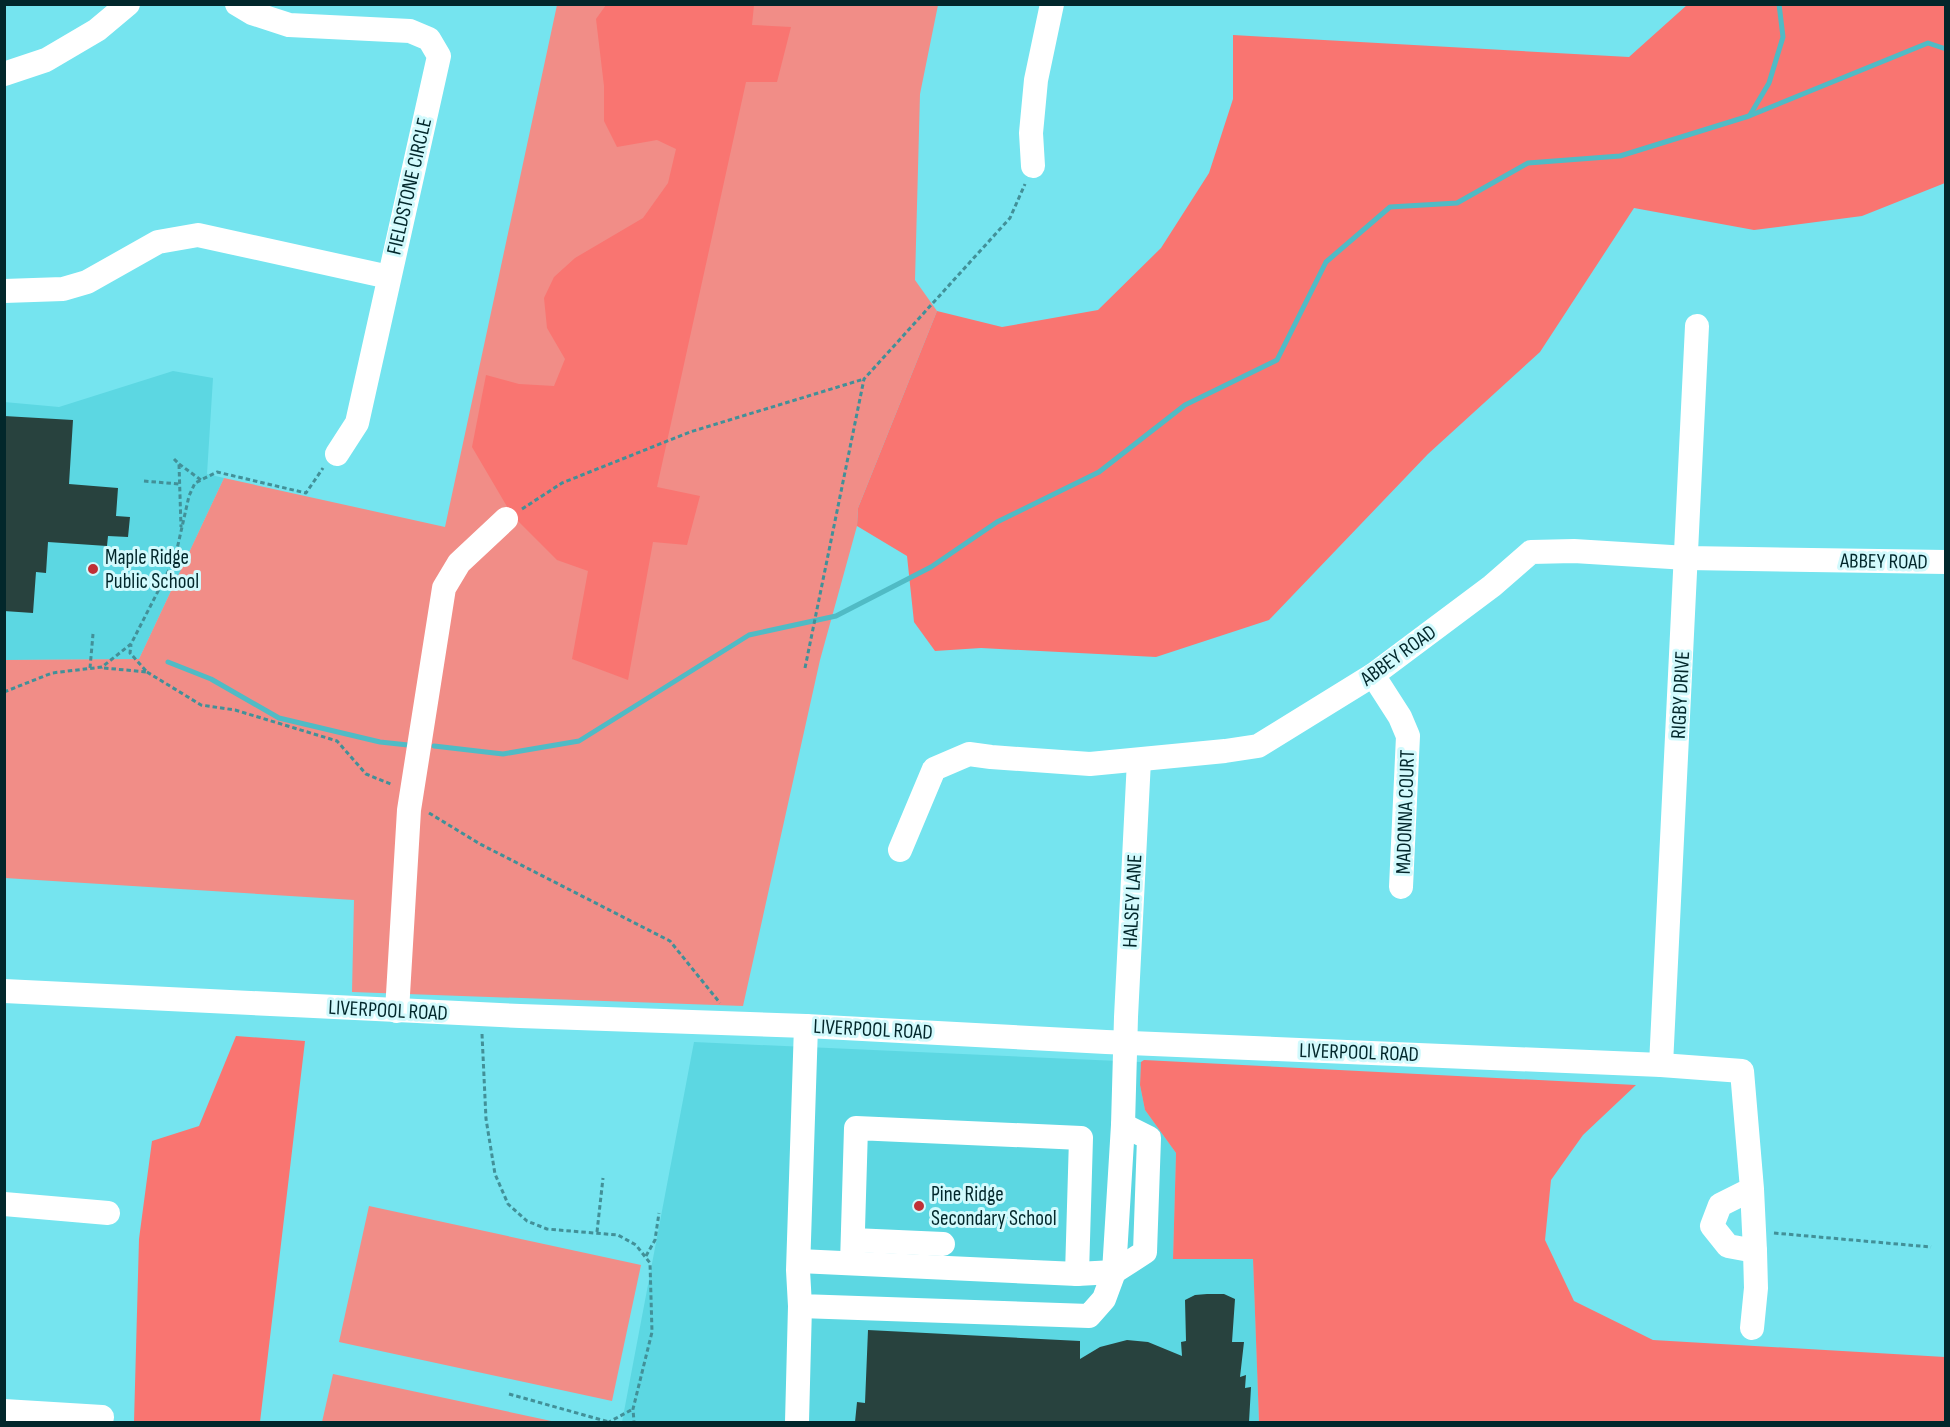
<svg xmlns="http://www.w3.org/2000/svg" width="1950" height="1427" font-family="'Sofia Sans Condensed',sans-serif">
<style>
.built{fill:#5cd7e2}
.green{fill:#f18d87}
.forest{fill:#f97571}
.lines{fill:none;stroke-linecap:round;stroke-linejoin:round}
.stream{stroke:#50bbc5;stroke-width:5}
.building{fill:#28423e}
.path{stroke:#429098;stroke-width:3;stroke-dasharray:4.5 3;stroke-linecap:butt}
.minor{stroke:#fff;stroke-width:24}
.poi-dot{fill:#bf3036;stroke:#d2fafd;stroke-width:2}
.labels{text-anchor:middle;stroke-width:6;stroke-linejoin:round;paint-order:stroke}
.street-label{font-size:21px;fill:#02272b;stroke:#d2fafd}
.poi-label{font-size:21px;fill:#02272b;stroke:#d2fafd;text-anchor:start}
</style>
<rect width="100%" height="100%" fill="#75e4ef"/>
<g class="built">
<polygon points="173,371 213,378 207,474 224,478 139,659 5,660 4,402 59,407"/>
<polygon points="694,1042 1141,1062 1140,1085 1145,1110 1176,1153 1173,1259 1253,1258 1259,1422 622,1422"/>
</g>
<g class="green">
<polygon points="557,5 938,5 920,94 915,280 937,311 858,508 857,526 820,660 743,1006 352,992 354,900 5,878 4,660 139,659 224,478 445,527"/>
<polygon points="369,1206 641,1265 612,1401 339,1342"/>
<polygon points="333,1374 556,1422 322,1422"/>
</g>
<g class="forest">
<polygon points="606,5 754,5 752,25 791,27 777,82 746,82 657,487 700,496 687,545 653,542 628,680 572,659 588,571 557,560 512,515 472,447 486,375 519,384 554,386 565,359 547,328 544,298 554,277 575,258 643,218 668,183 676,149 657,140 617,147 604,121 604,86 596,19"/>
<polygon points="1687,5 1945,5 1945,183 1862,216 1754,230 1634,208 1540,352 1428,454 1269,620 1156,657 981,648 935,651 914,622 907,556 857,526 858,508 937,311 1002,327 1098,310 1161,248 1209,173 1233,99 1233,35 1629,57"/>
<polygon points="236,1036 305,1041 260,1422 134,1422 139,1239 152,1141 199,1126"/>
<polygon points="1144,1060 1636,1085 1583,1135 1551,1180 1545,1240 1574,1301 1653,1340 1945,1357 1945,1422 1259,1422 1253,1259 1173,1259 1176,1153 1145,1110 1140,1085 1141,1062"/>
</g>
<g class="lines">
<g class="stream">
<polyline points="1750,115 1769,83 1783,37 1779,4"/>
<polyline points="168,662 211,679 279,718 380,742 408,745"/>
<polyline points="434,746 503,754 579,741 749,635 836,616 931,567 997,522 1099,472 1185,405 1277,360 1326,262 1390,207 1457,203 1528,163 1620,156 1749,116 1928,43 1946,49"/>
</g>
</g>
<g class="building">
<polygon points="4,416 73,420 69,484 118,488 116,516 130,517 128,537 108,536 107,546 48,542 46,573 36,572 33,613 4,611"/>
<polygon points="1207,1294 1224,1294 1235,1299 1232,1342 1244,1342 1240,1377 1246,1375 1245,1388 1251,1387 1249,1422 855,1422 857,1402 865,1403 868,1330 1080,1341 1080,1359 1100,1347 1127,1340 1148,1342 1182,1356 1181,1342 1186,1341 1185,1300 1195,1295"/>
</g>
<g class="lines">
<g class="path">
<polyline points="174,459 179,464 181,527"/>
<polyline points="179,464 201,480"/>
<polyline points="144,481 179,484"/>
<polyline points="522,509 562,483 690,432 864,379"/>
<polyline points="138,575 148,581 162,584"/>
<polyline points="90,668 93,634"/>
<polyline points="104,668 147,672 130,653 131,645"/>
<polyline points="805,668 864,379 1010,218 1025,184"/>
<polyline points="147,672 201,705 235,710 337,741 366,774 393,785"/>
<polyline points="4,692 52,673 102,667 131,644 175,558 189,496 195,483 217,472 306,493 323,468"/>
<polyline points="429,813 480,844 670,941 720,1003"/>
<polyline points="482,1034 486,1119 495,1174 508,1204 527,1221 547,1229 618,1235 636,1245 650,1263 652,1332 633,1409 634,1422"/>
<polyline points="597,1232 603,1178"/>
<polyline points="1774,1233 1931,1247"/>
<polyline points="646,1256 655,1240 659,1213"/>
<polyline points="509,1394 609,1422"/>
<polyline points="611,1422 609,1422 633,1409"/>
</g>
<g class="minor">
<polyline points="237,4 252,13 289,25 410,31 429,39 439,56 357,423 337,454"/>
<polyline points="4,74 46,60 97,30 128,4"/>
<polyline points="1033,166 1031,133 1036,80 1052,4"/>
<polyline points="4,291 63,289 87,282 158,242 198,235 389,277"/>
<polyline points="1373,675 1400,717 1408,736 1401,887"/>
<polyline points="900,850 934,769 969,754 991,757 1090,764 1225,751 1258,746 1373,675 1492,586 1531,552 1574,551 1687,558 1946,562"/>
<polyline points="4,991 520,1016 806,1026 1106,1042 1661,1065 1742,1071 1752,1189 1720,1205 1712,1226 1728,1246 1755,1251 1752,1189"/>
<polyline points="397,1011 409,810 444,588 459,563 506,519"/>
<polyline points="806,1026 798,1270 800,1306 1089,1316 1104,1299 1114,1272 1123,1125 1126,1017 1139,760"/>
<polyline points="1661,1065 1697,326"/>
<polyline points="4,1204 108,1213"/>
<polyline points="853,1240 943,1244"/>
<polyline points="799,1261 1077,1274 1114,1272 1145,1252 1149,1138 1123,1125"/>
<polyline points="852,1263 856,1128 1081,1138 1077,1274"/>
<polyline points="1752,1328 1756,1288 1755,1251"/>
<polyline points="4,1411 102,1417"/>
<polyline points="797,1422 800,1306"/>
</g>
</g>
<g class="poi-dot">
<circle cx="93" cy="569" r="6"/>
<circle cx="919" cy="1206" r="6"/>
</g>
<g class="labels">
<g class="street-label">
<text transform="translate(409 186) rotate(-77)" y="7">FIELDSTONE CIRCLE</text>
<text transform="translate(1884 561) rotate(1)" y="7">ABBEY ROAD</text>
<text transform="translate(1398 655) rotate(-36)" y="7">ABBEY ROAD</text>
<text transform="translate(1680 695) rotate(-87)" y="7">RIGBY DRIVE</text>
<text transform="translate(1405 812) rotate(-88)" y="7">MADONNA COURT</text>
<text transform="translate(1132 901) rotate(-87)" y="7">HALSEY LANE</text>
<text transform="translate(388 1010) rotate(3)" y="7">LIVERPOOL ROAD</text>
<text transform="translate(873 1029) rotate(3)" y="7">LIVERPOOL ROAD</text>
<text transform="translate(1359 1052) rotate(2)" y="7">LIVERPOOL ROAD</text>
</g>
<g class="poi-label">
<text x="105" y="564">Maple Ridge<tspan x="105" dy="24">Public School</tspan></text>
<text x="931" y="1201">Pine Ridge<tspan x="931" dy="24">Secondary School</tspan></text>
</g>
</g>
<rect width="1950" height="1427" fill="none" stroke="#02272b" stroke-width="12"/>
</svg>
